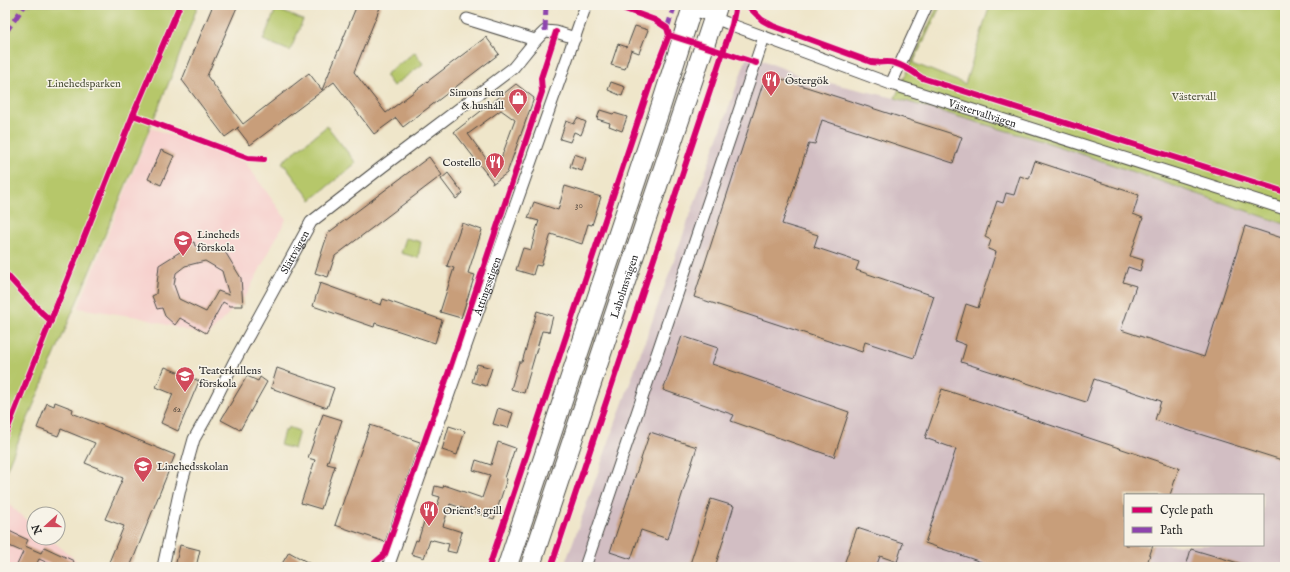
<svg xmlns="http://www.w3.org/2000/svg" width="1290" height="572" font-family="'IM FELL English',serif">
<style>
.built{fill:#f7d0cd}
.industrial{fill:#d2bec3;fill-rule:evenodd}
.green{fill:#b6c76a;stroke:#70794a}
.building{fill:#c89e7a;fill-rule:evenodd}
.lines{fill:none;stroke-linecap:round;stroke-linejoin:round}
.minor-casing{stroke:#484743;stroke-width:13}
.trunk-casing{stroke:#484743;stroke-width:21}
.minor{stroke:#fff;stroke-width:11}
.trunk{stroke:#fff;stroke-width:19}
.quiet{stroke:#8e44ad;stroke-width:5;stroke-dasharray:10 5;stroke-linecap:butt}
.cycleway-casing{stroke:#f7f3e8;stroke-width:8}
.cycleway{stroke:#d6006c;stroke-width:6}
.labels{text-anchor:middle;stroke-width:3;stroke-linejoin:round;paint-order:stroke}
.number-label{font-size:9px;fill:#52483f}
.poi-label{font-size:11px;fill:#2b2b2b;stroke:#f7f3e8;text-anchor:start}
.park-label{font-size:11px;fill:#4e523b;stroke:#f7f3e8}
.street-label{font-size:11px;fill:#2b2b2b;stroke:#f7f3e8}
</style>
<rect width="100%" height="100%" fill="#f7f3e8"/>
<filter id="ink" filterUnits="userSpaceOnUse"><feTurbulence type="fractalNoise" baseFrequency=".025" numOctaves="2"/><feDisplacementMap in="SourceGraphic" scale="8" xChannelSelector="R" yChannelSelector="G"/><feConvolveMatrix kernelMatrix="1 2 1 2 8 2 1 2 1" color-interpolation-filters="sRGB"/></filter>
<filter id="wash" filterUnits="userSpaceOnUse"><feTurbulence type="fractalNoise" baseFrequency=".012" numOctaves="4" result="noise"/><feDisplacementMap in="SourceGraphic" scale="16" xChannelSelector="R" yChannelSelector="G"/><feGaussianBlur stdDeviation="0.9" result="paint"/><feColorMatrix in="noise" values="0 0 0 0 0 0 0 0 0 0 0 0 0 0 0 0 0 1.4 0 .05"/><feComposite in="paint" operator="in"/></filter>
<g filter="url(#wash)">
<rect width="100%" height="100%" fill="#efe6ca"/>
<g class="built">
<polygon points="151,128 245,162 286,219 247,294 207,336 138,317 78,308"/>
<polygon points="5,503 7,503 34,526 34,538 49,538 84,567 5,567"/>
</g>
<path class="industrial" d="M748,54L804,77L895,98L1055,145L1285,224V567H564ZM1125,495H1263V545H1125Z"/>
<g class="green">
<polygon points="5,5 198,5 172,75 5,473"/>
<polygon points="938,5 941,5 913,63 965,84 990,5 1285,5 1285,224 1055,145 895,98"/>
<polygon points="276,9 303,20 290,51 263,40"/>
<polygon points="415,52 423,64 393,86 385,75"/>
<polygon points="327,126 356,163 311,200 282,162"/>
<polygon points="406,238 421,242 418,258 401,253"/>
<polygon points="288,427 299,431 294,449 280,445 284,431 287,431"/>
</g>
<g id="blocks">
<g class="building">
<polygon points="213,5 238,5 207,76 243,124 309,73 322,90 357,5 381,5 354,72 386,113 486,37 499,54 403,127 396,118 374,134 334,82 250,145 237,128 239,127 225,137 182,80"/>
<polygon points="635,26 648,30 639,53 631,50 625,69 611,65 618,44 627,47"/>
<polygon points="766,74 962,137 953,163 822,120 815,144 809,143 782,224 818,235 814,247 859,262 856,270 934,296 914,358 865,342 862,352 694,297"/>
<polygon points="611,82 625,87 622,96 608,90"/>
<path d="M516,84L534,98L507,173L492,184L493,182L454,132ZM501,110L515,120L496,172L468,134Z"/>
<polygon points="600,110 613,114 614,113 627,117 622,131 609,126 610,123 597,119"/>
<polygon points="577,118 586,122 581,135 574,132 570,142 560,139 566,121 574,124"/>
<polygon points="161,150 174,156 161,185 148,179"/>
<polygon points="574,154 586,158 582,171 570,167"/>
<polygon points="429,157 442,175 335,256 328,277 315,273 328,233"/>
<polygon points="1035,161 1139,195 1133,214 1143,218 1130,256 1143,260 1140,271 1128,267 1123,282 1136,286 1121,330 1204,357 1245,226 1285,239 1285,461 1155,420 1161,401 1094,379 1086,402 961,362 966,345 955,341 966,304 978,308 996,252 988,249 991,240 985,237 997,201 1003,203 1006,193 1014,195 1020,176 1029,179"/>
<polygon points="448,173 463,193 456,199 441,179"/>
<polygon points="565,186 601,197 592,225 588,224 582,244 551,234 541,266 536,265 533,275 516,270 523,248 531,250 536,230 539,221 528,218 534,202 558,210"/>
<polygon points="462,223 482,230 468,273 475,275 461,318 440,312 454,268 447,266"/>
<path d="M194,242L195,246L224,250L241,278L243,306H230L223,302L206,333L180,318L175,325L165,316L162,308L157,309L152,296L156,294L159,265L183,250L182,246ZM205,261L222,271L229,295L218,291L206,312L179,299L174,285L176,273L185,266Z"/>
<polygon points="320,283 381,305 383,299 442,320 435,343 375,323 374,327 313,306"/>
<polygon points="537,311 553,316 549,332 542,331 524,393 511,389 519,362 522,362"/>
<polygon points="682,336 718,348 712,364 849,412 834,457 731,421 734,415 663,390"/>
<polygon points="477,364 492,368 486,386 472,382"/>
<polygon points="165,367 199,381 178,431 161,423 173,394 156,387"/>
<polygon points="277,368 334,388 327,408 271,388"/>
<polygon points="247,376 258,381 260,377 267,382 240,430 221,420"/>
<polygon points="942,389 1179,468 1170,495 1125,495 1125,545 1153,545 1146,567 996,567 925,543 956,449 925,438"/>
<polygon points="55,402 73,409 72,413 175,455 130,567 107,567 124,526 105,519 123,478 85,463 95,443 61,429 58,436 37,428 47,403 54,406"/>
<polygon points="498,408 513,413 508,428 493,424"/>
<polygon points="323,414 342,420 327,464 335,466 321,509 301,503 315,460 308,458"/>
<polygon points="370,425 420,442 385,542 335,525"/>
<polygon points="449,426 465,431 457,455 442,450"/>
<polygon points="650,432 697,447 668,539 641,530 631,559 610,552"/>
<polygon points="498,442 515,448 505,478 507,479 494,519 450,504 443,526 462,532 456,553 447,551 449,544 433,540 432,541 430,540 424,558 411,554 416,540 418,541 427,512 434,514 440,497 433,495 435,486 443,488 444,485 482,498 490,475 473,470 476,460 491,465"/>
<polygon points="711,499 734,506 715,567 689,567"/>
<polygon points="857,528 903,543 897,562 880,556 876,567 843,567"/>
<polygon points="5,529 28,540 25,546 41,553 44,547 74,561 71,567 57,567 39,559 35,567 16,567 23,552 5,544"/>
<polygon points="180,545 200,550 196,567 175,567"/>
<polygon points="1191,549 1245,565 1245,567 1186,567"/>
<polygon points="289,552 316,567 280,567"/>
</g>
</g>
</g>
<g filter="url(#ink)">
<use href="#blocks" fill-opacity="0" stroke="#484743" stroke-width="1"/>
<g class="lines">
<g class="minor-casing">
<g id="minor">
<path id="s1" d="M687,7L732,25L891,84L1285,209"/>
<polyline points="467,19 535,40"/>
<polyline points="891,84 927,5"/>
<path id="s2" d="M163,567L180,489L194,439L207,416L234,362L311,222L382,167L513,68C524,55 533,42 545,31L556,32L575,38"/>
<path id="s3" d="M388,567L586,5"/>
<polyline points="585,567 764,37"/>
</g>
</g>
<g class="trunk-casing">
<g id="trunk">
<polyline points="507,567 660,109 693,5"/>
<path id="s4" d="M530,567L718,5"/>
</g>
</g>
<use href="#minor" class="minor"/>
<use href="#trunk" class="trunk"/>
<g class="quiet">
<polyline points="667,28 675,5"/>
<polyline points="545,31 546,5"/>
<polyline points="5,33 25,5"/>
</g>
<g class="cycleway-casing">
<g id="cycleway">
<path d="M747,5L762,20L773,26L871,62C877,63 882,62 887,62C899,62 913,72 922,78L1285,192"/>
<polyline points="669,35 756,63"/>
<polyline points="133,115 248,158 264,159"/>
<polyline points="5,273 41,312 51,321"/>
<polyline points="5,435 133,115 180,5"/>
<polyline points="370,567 385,554 446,380 542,92 541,78 556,32"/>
<polyline points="489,567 653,76 669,35 667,28 655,20 614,5"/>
<polyline points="551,567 723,52 732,25 736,5"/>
</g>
</g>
<use href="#cycleway" class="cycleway"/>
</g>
</g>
<defs>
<g id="restaurant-pin" transform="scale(1)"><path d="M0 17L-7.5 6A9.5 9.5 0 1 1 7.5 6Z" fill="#d1495b" stroke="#f7f3e8"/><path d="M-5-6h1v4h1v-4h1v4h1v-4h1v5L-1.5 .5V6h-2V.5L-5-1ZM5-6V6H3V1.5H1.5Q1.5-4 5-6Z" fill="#fff"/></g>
<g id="shop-pin" transform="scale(1)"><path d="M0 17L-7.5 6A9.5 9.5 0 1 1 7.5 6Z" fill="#d1495b" stroke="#f7f3e8"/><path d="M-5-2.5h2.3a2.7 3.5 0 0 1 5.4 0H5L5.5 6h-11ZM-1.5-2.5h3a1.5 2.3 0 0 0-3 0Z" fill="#fff"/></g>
<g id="school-pin" transform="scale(1)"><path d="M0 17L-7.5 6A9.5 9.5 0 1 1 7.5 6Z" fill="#d1495b" stroke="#f7f3e8"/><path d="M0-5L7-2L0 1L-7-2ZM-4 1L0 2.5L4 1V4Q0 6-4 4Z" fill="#fff"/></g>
</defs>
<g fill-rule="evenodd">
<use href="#restaurant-pin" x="771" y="80"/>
<use href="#shop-pin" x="518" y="98"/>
<use href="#restaurant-pin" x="495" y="162"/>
<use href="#school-pin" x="183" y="240"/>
<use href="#school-pin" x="185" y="376"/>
<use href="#school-pin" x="143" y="466"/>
<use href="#restaurant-pin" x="429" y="510"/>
</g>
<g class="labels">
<g class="number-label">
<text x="579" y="208">30</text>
<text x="177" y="412">62</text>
</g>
<g class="poi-label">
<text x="785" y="84">Östergök</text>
<text x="504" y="96" text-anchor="end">Simons hem<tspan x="504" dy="13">&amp; hushåll</tspan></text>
<text x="481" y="166" text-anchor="end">Costello</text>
<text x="197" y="238">Lineheds<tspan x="197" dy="13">förskola</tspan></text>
<text x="199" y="374">Teaterkullens<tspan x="199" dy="13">förskola</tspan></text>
<text x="157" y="470">Linehedsskolan</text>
<text x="443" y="514">Orient's grill</text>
</g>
<g class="park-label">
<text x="84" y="87">Linehedsparken</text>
<text x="1194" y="100">Västervall</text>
</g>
<g class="street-label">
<text dy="4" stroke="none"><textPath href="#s1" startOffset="314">Västervallvägen</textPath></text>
<text dy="4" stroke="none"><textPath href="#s2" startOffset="344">Slättvägen</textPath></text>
<text dy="4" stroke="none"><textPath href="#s3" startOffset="298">Åttingsstigen</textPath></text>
<text dy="4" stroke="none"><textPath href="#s4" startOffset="296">Laholmsvägen</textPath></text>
</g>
</g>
<rect width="1290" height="572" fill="none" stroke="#f7f3e8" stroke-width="20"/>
<rect x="1124" y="494" width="140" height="52" fill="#f7f3e8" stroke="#a5a39c"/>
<rect x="1132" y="507" width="20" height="6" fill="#d6006c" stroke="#a5a39c"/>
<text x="1160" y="514" font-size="12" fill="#2b2b2b">Cycle path</text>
<rect x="1132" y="527" width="20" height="6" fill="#8e44ad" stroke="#a5a39c"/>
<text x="1160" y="534" font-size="12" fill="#2b2b2b">Path</text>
<g transform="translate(46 526) rotate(249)"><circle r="19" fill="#f7f3e8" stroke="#a5a39c"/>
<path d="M0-3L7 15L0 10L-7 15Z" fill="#d1495b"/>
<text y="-6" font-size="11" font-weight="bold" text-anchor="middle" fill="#2b2b2b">N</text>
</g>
</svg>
